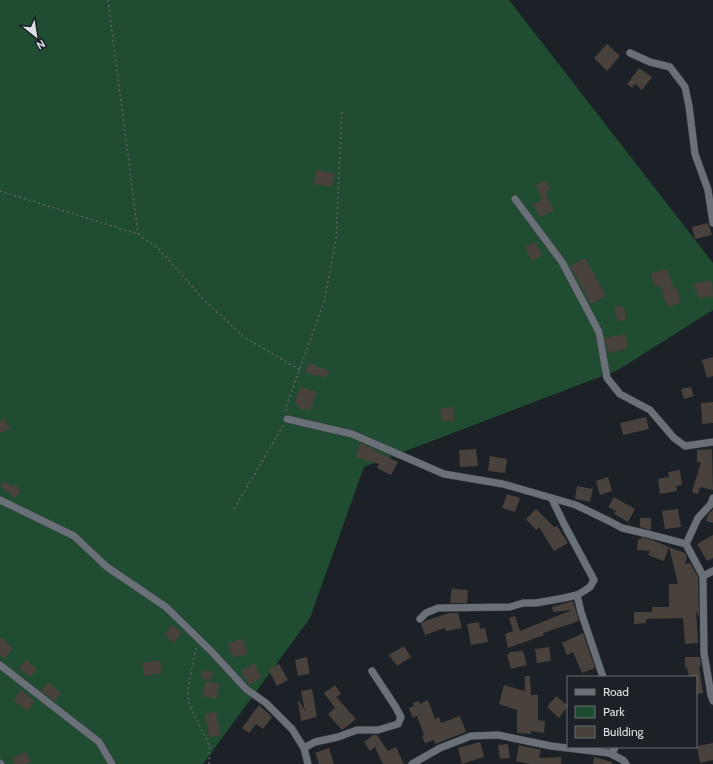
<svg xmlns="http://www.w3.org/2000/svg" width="713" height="764" font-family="Cabin,sans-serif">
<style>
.green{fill:#204c32}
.building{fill:#49413c}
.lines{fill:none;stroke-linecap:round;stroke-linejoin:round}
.minor-casing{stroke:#3a3e42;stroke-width:8}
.path{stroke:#5d6268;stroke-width:1.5;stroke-dasharray:2 3;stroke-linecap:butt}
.minor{stroke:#697077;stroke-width:7}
</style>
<rect width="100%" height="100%" fill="#1b2127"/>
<polygon class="green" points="0,0 509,0 713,263 713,310 618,370 364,467 310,618 203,764 0,764"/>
<g class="building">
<polygon points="607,44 620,56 607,71 594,58"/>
<polygon points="639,68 652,77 642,90 635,84 632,88 627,84"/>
<polygon points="316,170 335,174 332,187 314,184"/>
<polygon points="546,180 550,190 545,192 554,210 540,217 533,204 542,200 536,184"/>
<polygon points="708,223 712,235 695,239 692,227"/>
<polygon points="536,242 542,256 531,260 525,247"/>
<polygon points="585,258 606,296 591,304 570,266"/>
<polygon points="667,269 674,289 677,288 681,303 667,307 661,285 655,287 651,273"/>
<polygon points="712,281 713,297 698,298 697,293 695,293 694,283"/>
<polygon points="624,306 626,320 617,321 615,307"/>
<polygon points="625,334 628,348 608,353 605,338"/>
<polygon points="713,357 713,376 707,378 702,360"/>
<polygon points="309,363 329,371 326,378 315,374 315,376 305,372"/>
<polygon points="300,387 317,392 310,411 298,408 299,404 295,403"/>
<polygon points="691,387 694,396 684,399 681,389"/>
<polygon points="713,402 713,423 702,424 701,403"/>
<polygon points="453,407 455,420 441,421 440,409"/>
<polygon points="646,417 649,429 623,435 620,423"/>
<polygon points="5,419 10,428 0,433 0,421"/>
<polygon points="360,443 376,450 375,451 398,462 391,475 377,468 379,464 356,457"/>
<polygon points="476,449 478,466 460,467 459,450"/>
<polygon points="712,449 713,490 700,487 698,494 692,492 701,462 697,462 697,450"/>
<polygon points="490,456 507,459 505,473 488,471"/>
<polygon points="680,470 682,485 676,486 677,491 660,494 658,479 669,477 668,472"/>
<polygon points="608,477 612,491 600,495 596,481"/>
<polygon points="5,481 13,487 15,484 21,491 15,498 0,486"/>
<polygon points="577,486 593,489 590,502 575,499"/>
<polygon points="507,494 520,498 515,512 502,508"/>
<polygon points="614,497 635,509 628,522 614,514 616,511 608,507"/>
<polygon points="536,509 554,527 557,526 568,543 554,551 539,527 536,530 526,519"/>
<polygon points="678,509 681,527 665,529 662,511"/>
<polygon points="713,509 713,523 706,521 708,515"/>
<polygon points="640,518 651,518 651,530 640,527"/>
<polygon points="713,535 713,558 707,561 697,544"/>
<polygon points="641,537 653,540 669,547 664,561 648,555 650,551 637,550 638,539 641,539"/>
<polygon points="669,547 685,553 687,557 685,564 690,563 698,577 699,617 696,611 698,643 685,644 683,618 646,619 646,623 634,624 634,612 652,612 652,607 669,607 669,584 678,584"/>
<polygon points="452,587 453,589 468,590 467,603 450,603"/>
<polygon points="573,601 579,621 543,633 544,635 508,648 505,634 513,631 509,618 515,616 520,631 572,610 553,612 552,607"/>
<polygon points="449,613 458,613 462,628 446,631 445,628 425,635 421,624 425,621"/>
<polygon points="479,622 480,629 485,628 488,642 471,645 467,624"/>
<polygon points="172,625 182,632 174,643 164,635"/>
<polygon points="583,633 595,668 582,673 573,652 567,655 562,643"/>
<polygon points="0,637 13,648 4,659 0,655"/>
<polygon points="243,639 248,654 233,658 228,643"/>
<polygon points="404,646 411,657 397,666 389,655"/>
<polygon points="549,647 551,661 537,663 535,649"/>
<polygon points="523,651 527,665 511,669 507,655 509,654 509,652"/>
<polygon points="307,657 310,675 308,672 309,674 298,676 295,660"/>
<polygon points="685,657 700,657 701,666 699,666 703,693 696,694 696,677 689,677 687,667 685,667"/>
<polygon points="27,660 37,670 29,677 19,667"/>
<polygon points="160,660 162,673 144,676 142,663"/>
<polygon points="254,663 262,677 249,685 241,671"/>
<polygon points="279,664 288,680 277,686 268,669"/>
<polygon points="202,670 213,672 211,680 201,678"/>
<polygon points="525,676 530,676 531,695 538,695 538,720 545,721 544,733 531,731 531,734 517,733 517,710 499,704 504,685 525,691"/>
<polygon points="206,681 220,684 216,699 202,696"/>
<polygon points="48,682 61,693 55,701 41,691"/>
<polygon points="335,685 341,694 336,697 356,719 342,730 328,714 335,708 324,693"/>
<polygon points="312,689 317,717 301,721 298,701 299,701 305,711 301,691"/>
<polygon points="21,690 35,701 27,711 13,700"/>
<polygon points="556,696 568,706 559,718 547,707"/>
<polygon points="428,700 435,719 439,717 441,723 460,716 466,732 435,744 434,740 425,743 422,736 424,735 417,716 413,718 409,708 414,706 413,703 419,701 420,704"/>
<polygon points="259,705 272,717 263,729 256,724 249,733 242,728"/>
<polygon points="216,712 221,735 209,737 205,714"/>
<polygon points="373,735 377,735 388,751 396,747 404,764 383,764 375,747 370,751 364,742"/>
<polygon points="480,742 484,757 462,764 458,748"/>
<polygon points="713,743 713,760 700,763 697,746"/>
<polygon points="508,744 510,758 500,759 498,745"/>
<polygon points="519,745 541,750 539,758 561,757 561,764 530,764 516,761"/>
<polygon points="329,748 334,764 319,764 315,753"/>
<polygon points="25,751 31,761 26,764 15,764 12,759"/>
<polygon points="594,757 612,762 612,764 593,764"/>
</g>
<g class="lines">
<g class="minor-casing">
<g id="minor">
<polyline points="630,53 650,62 670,67 685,87 689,106 695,154 708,190 713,223"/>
<polyline points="515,199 562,262 599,332 607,378 620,394 650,410 674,438 685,446 713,442"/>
<polyline points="287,419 352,434 444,474 503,484 576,505 609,521 622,528 648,534 686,544"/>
<polyline points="713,498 711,504 698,518 686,544 703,576 704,653 711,695 713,701"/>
<polyline points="0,500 74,536 107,567 166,607 212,652 246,689 266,703 292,729 304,748 315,742 338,737 357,730 378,730 398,724 401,717 395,706 372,671"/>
<polyline points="703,576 713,571"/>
<polyline points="577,595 581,612 603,677"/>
<polyline points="420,619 426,613 438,608 510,607 523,603 536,603 564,598 577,595 584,591 590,587 594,580 564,524 552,499"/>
<polyline points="0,665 99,742 112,764"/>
<polyline points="304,748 308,764"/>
<polyline points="612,754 615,747"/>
<polyline points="0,763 1,764"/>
<polyline points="412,764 440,748 471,736 498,735 551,746 609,753 623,760 626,764"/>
</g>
</g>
<g class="path">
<polyline points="108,0 138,234"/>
<polyline points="0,191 138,234 160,250 203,299 244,337 300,370"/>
<polyline points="286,411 286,407 324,302 336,240 342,111"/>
<polyline points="234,509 284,424"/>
<polyline points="196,648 188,687 189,704 210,747 209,764"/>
</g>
<use href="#minor" class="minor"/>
</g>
<rect x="567" y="676" width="130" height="72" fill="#1b2127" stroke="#696e73"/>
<rect x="575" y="689" width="20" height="6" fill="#697077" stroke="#696e73"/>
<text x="603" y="696" font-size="12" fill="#dde1e5">Road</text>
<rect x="575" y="706" width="20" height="12" fill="#204c32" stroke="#696e73"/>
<text x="603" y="716" font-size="12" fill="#dde1e5">Park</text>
<rect x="575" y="726" width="20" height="12" fill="#49413c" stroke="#696e73"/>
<text x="603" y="736" font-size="12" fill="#dde1e5">Building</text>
<g transform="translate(36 36) rotate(150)" stroke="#1b2127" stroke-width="3" paint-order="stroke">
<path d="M0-3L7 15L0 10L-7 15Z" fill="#dde1e5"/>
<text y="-6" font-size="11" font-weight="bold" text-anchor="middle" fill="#dde1e5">N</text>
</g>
</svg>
